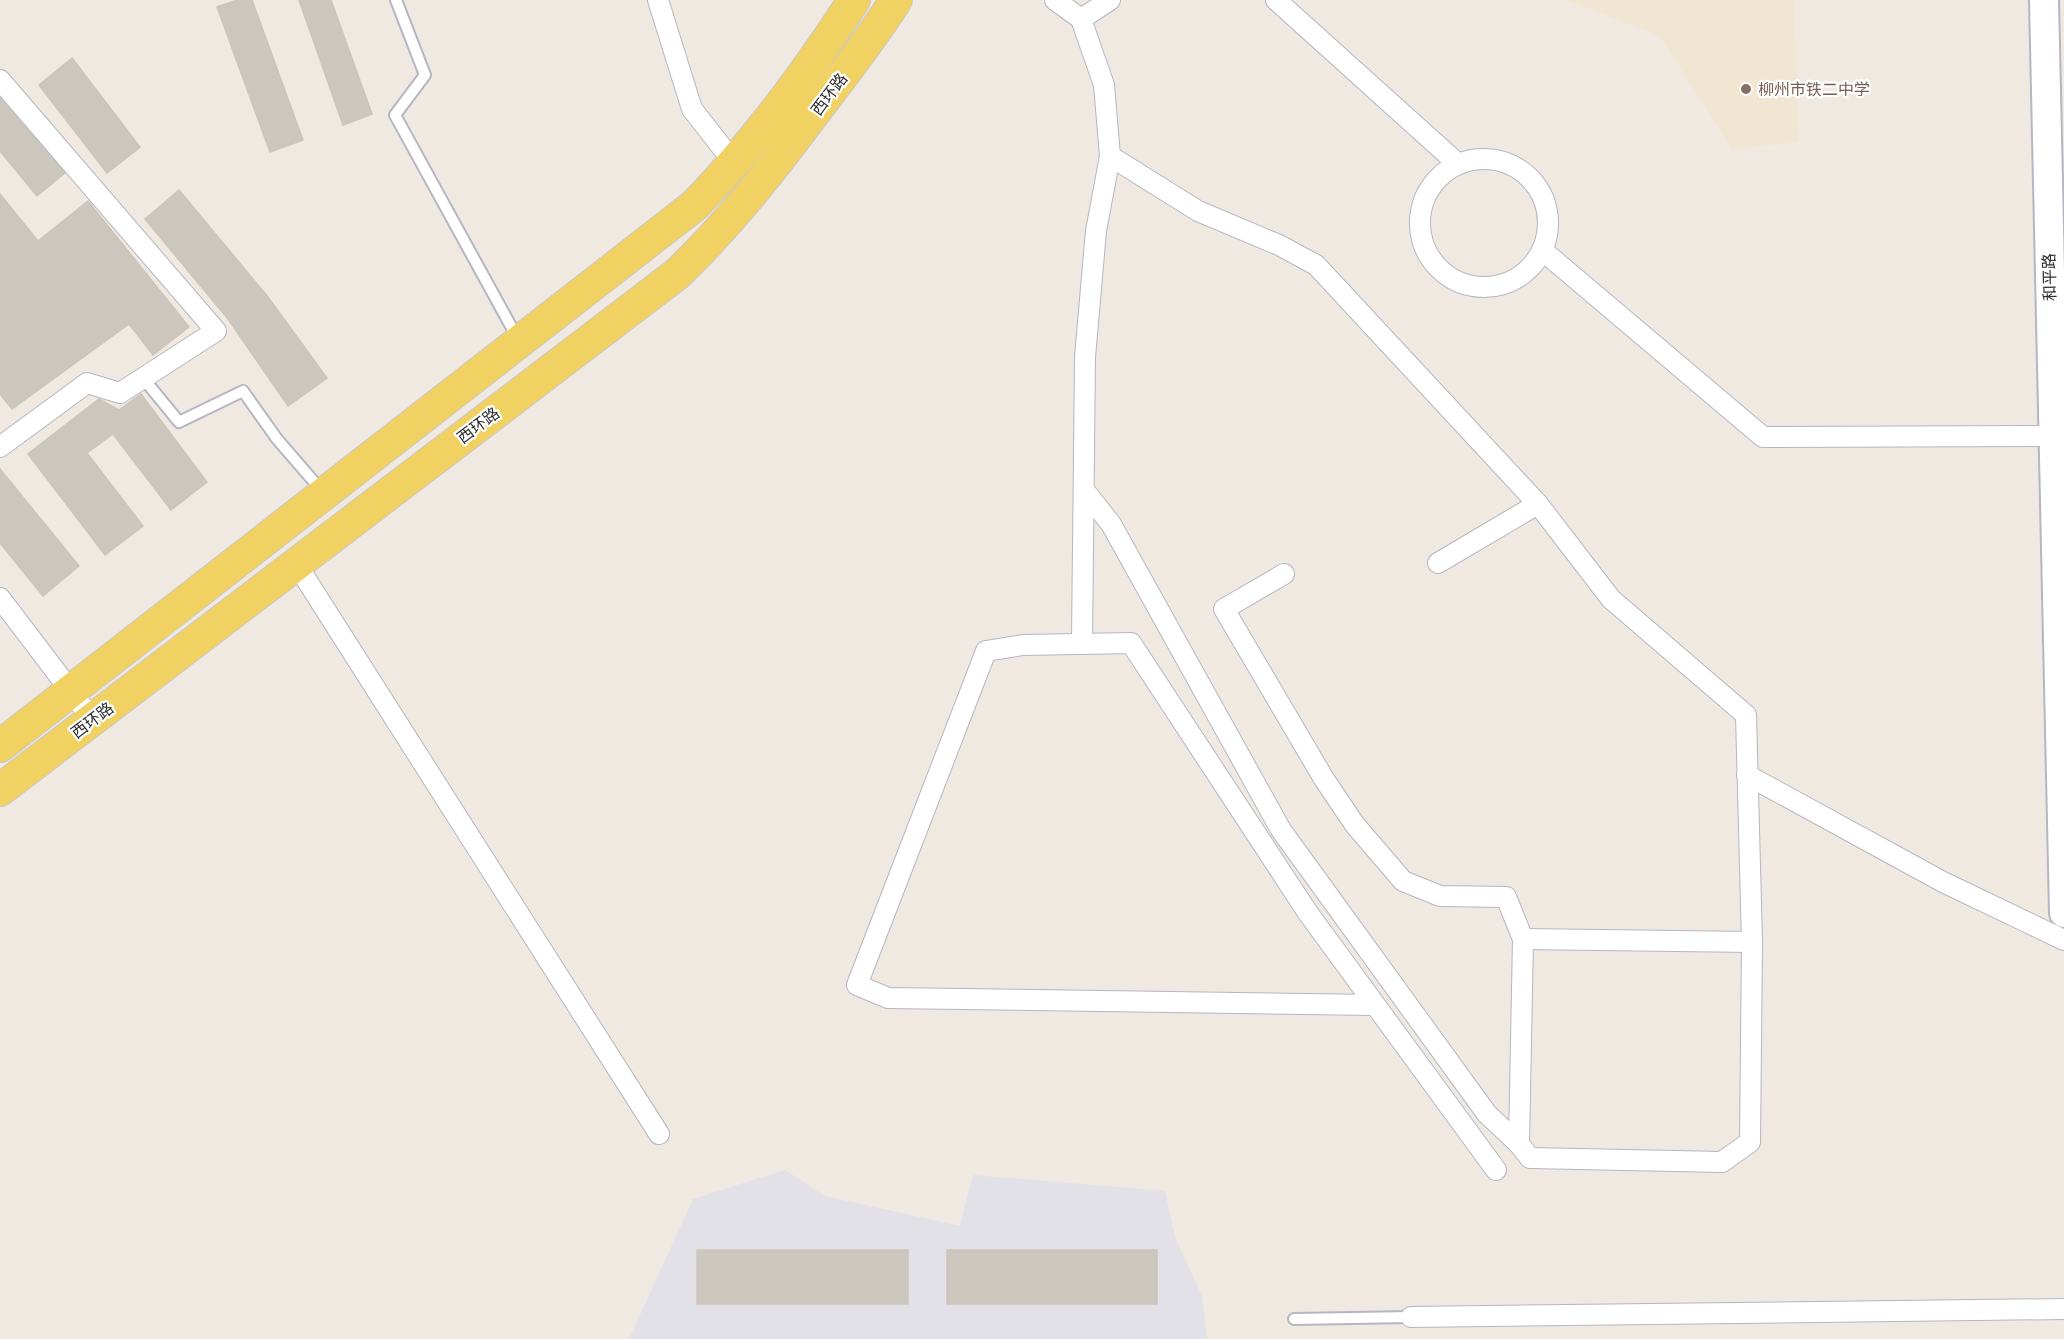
<svg xmlns="http://www.w3.org/2000/svg" width="2064" height="1339" font-family="'DM Sans','Noto Sans SC',sans-serif">
<style>
.industrial{fill:#e3e1e8}
.education{fill:#f0e6d1}
.building{fill:#cbc7bf;stroke:#cbc5ba;stroke-width:1.5}
.lines{fill:none;stroke-linecap:round;stroke-linejoin:round}
.service-casing{stroke:#b4b7c1;stroke-width:14}
.minor-casing{stroke:#b4b7c1;stroke-width:22}
.secondary-casing{stroke:#b4b7c1;stroke-width:32}
.primary-casing{stroke:#c9c9c9;stroke-width:34}
.service{stroke:#fff;stroke-width:10}
.minor{stroke:#fff;stroke-width:20}
.secondary{stroke:#fff;stroke-width:28}
.primary{stroke:#f2d163;stroke-width:32}
.education-dot{fill:#8d6e63;stroke:#fff;stroke-width:2}
.labels{text-anchor:middle;stroke-width:4.5;stroke-linejoin:round;paint-order:stroke}
.education-label{font-size:16px;fill:#785e54;stroke:#fff;text-anchor:start}
.street-label{font-size:16px;fill:#2e2e2e;stroke:#fff}
</style>
<rect width="100%" height="100%" fill="#efe9e1"/>
<polygon class="industrial" points="785,1170 825,1196 960,1226 973,1175 1165,1191 1175,1237 1202,1296 1207,1339 629,1339 693,1199"/>
<polygon class="education" points="1567,0 1794,0 1799,142 1732,149 1660,36"/>
<g class="building">
<polygon points="237,0 252,0 303,140 270,152 217,7"/>
<polygon points="299,0 331,0 372,114 343,125"/>
<polygon points="72,58 140,147 107,173 39,85"/>
<polygon points="0,98 65,173 37,196 0,151"/>
<polygon points="179,190 268,297 327,378 288,406 228,319 145,219"/>
<polygon points="0,194 38,241 88,201 189,327 153,355 129,324 12,409 0,394"/>
<polygon points="141,394 207,482 171,510 113,434 87,453 143,526 105,555 28,454 99,399 119,410"/>
<polygon points="0,469 79,566 43,596 0,543"/>
<rect x="697" y="1250" width="211" height="54"/>
<rect x="947" y="1250" width="210" height="54"/>
</g>
<g class="lines">
<g class="service-casing">
<g id="service">
<polyline points="396,0 425,75 395,115 518,339"/>
<polyline points="143,378 179,422 243,391 277,439 322,491"/>
<polyline points="1294,1319 1411,1317"/>
</g>
</g>
<g class="minor-casing">
<g id="minor">
<polyline points="658,0 692,109 735,164"/>
<polyline points="1055,0 1081,19 1104,85 1110,156 1096,231 1085,357 1082,643"/>
<polyline points="1276,0 1458,164"/>
<polyline points="1081,19 1110,0"/>
<polyline points="0,80 216,331 120,393 87,383 0,447"/>
<circle cx="1484" cy="223" r="64"/>
<polyline points="1542,250 1763,437 2052,436"/>
<polyline points="1084,490 1111,524 1281,830 1487,1114 1519,1144 1530,1158 1722,1162 1750,1142 1752,942 1746,715 1611,599 1538,504 1316,265 1279,245 1198,211 1110,156"/>
<polyline points="1438,563 1538,504"/>
<polyline points="297,565 659,1134"/>
<polyline points="1284,574 1224,609 1324,779 1355,825 1403,881 1440,896 1506,897 1523,939 1519,1144"/>
<polyline points="0,598 92,719"/>
<polyline points="1747,775 1943,882 2064,940"/>
<polyline points="1523,939 1752,942"/>
<polyline points="1375,1005 888,998 857,985 986,651 1023,645 1131,643 1308,913 1496,1170"/>
<polyline points="1411,1317 2064,1309"/>
</g>
</g>
<g class="secondary-casing">
<polyline id="secondary" points="2044,0 2064,913"/>
</g>
<g class="primary-casing">
<g id="primary">
<path d="M0,746L695,205C755,143 807,73 854,0"/>
<path d="M0,790L677,274C727,226 769,173 810,118C840,79 870,41 896,0"/>
</g>
</g>
<use href="#service" class="service"/>
<use href="#minor" class="minor"/>
<use href="#secondary" class="secondary"/>
<use href="#primary" class="primary"/>
</g>
<circle class="education-dot" cx="1746" cy="89" r="6"/>
<g class="labels">
<g class="education-label">
<text x="1758" y="95">柳州市铁二中学</text>
</g>
<g class="street-label">
<text transform="translate(829 94) rotate(-53)" y="6">西环路</text>
<text transform="translate(2049 277) rotate(-91)" y="6">和平路</text>
<text transform="translate(478 425) rotate(-37)" y="6">西环路</text>
<text transform="translate(92 720) rotate(-37)" y="6">西环路</text>
</g>
</g>
</svg>
